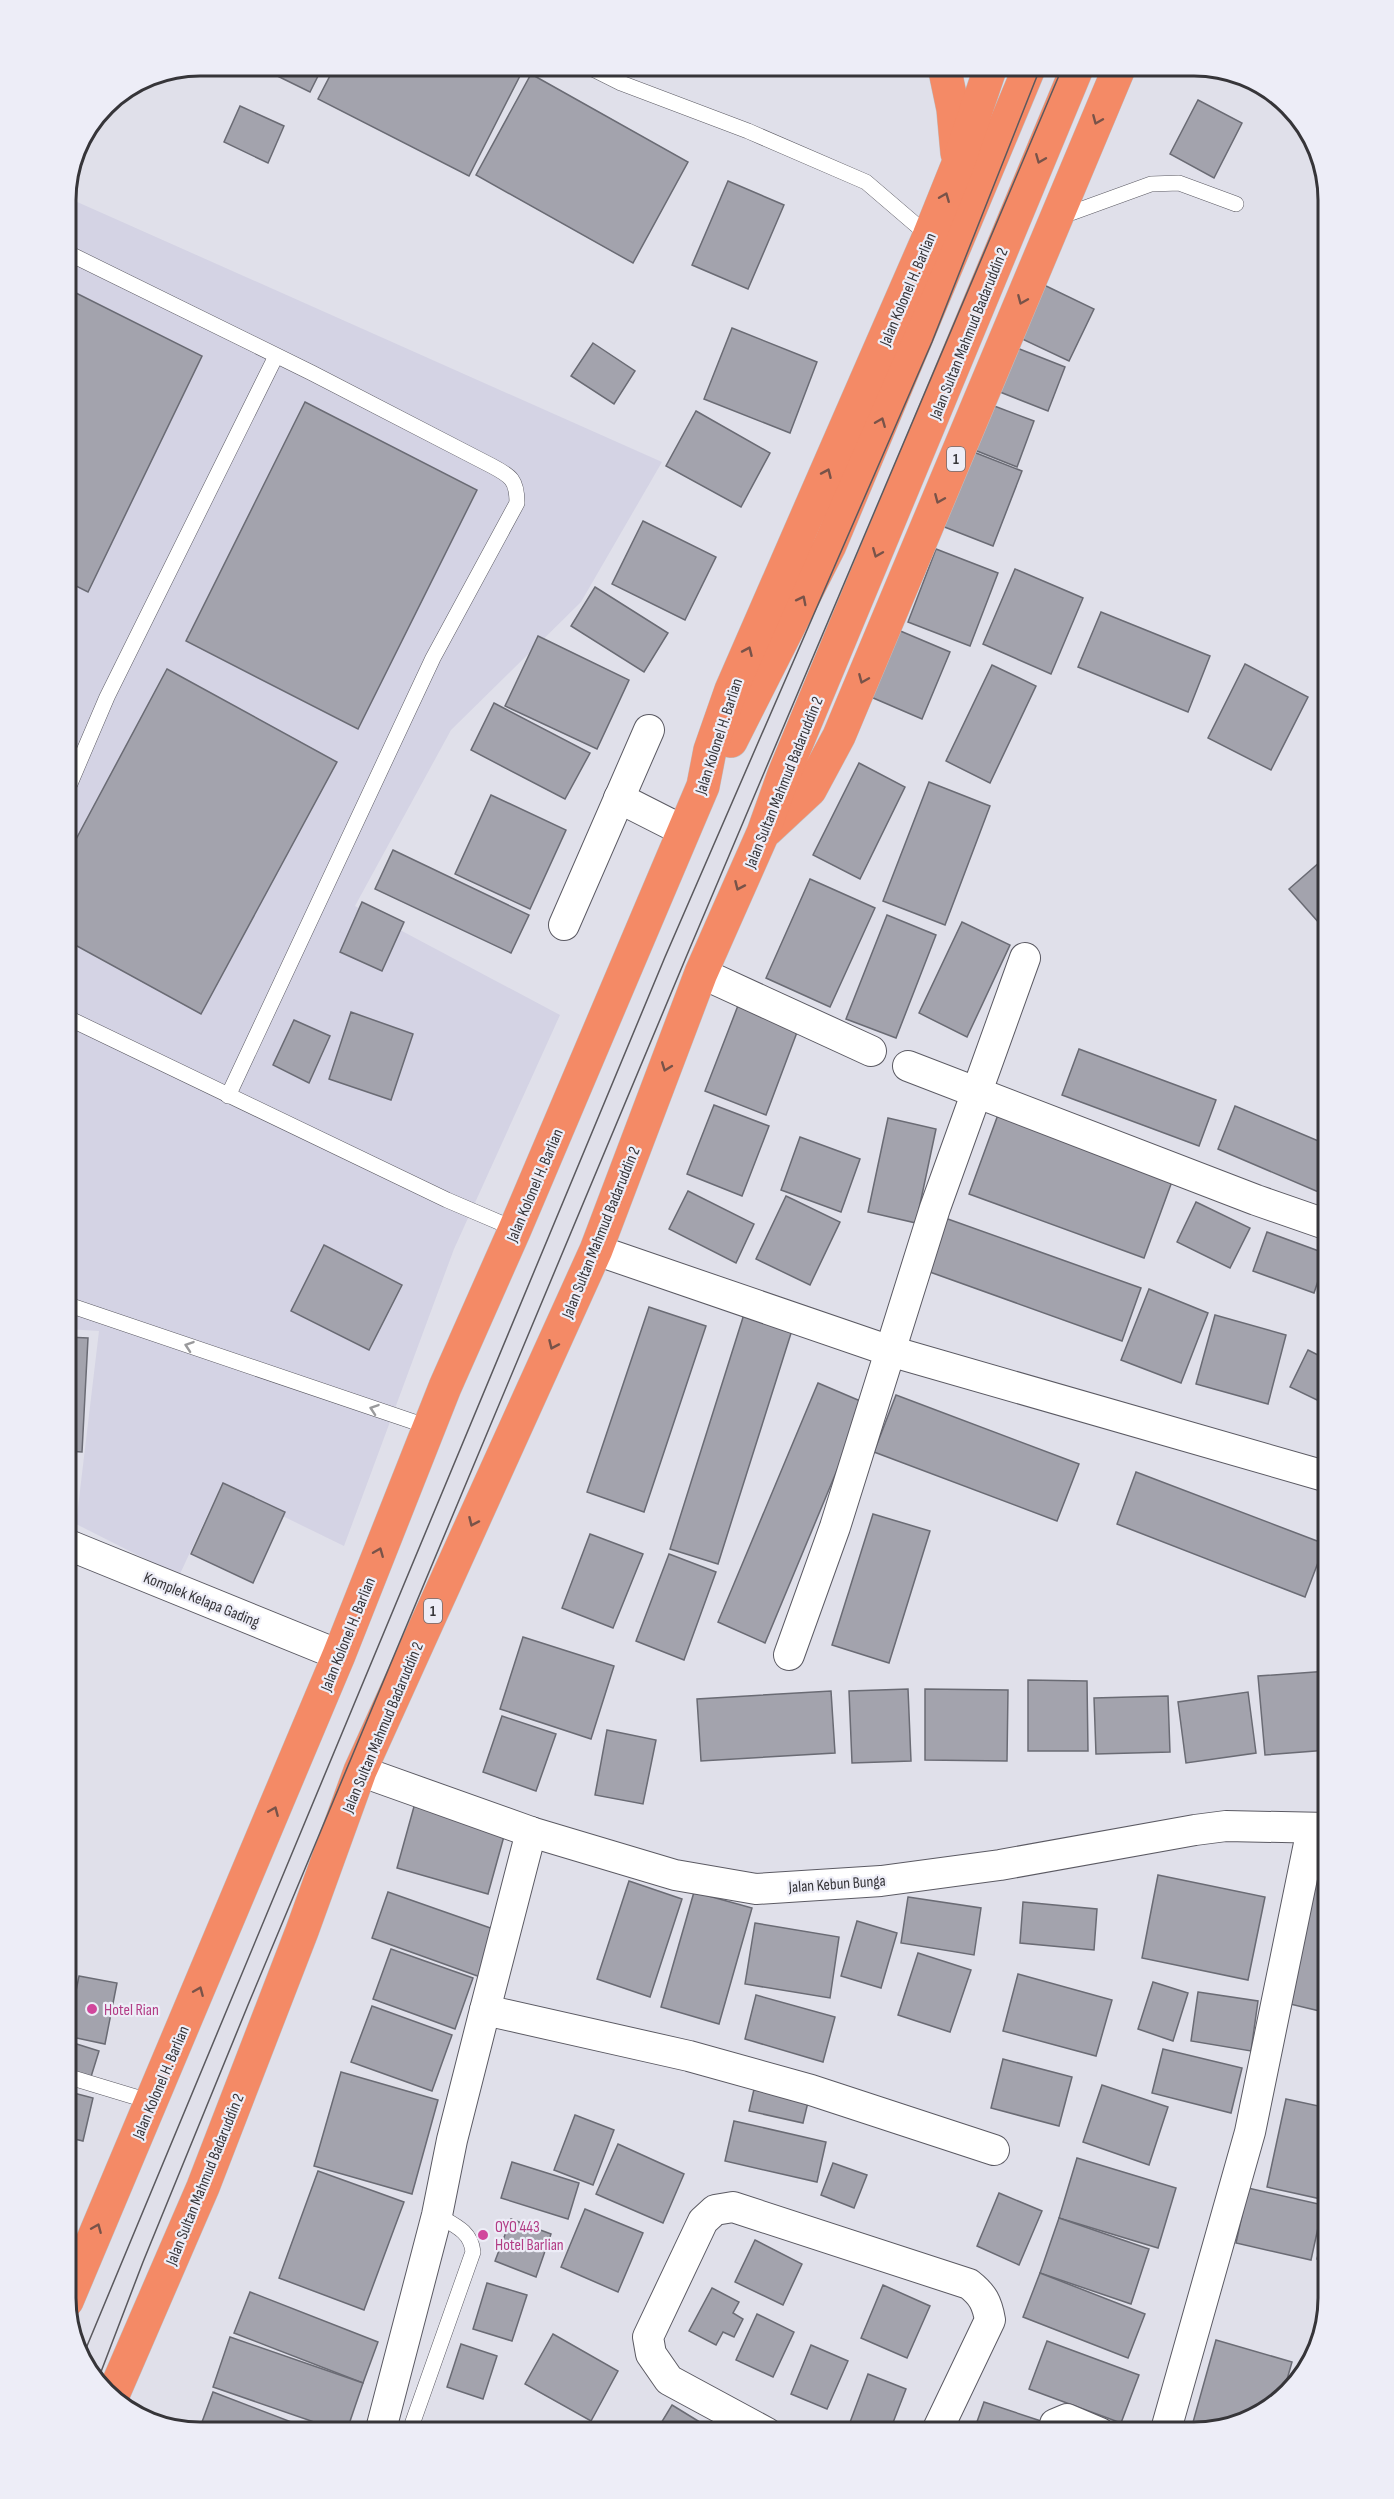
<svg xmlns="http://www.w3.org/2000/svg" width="1394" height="2499" font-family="'Sofia Sans Condensed',sans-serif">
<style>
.built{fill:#d4d3e4}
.building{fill:#a3a3ad;stroke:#6a6b74;stroke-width:1.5}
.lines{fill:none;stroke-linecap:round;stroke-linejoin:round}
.service-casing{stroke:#5b5a63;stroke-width:16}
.minor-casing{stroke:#5b5a63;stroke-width:32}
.trunk-casing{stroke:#bfbec0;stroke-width:34}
.service{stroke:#fff;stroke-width:15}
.minor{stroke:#fff;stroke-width:30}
.trunk{stroke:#f48a66;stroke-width:33}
.tram{stroke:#5a595e;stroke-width:1.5}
.oneway{stroke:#785349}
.oneway2{stroke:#9a9a9c}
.hotel-dot{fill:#d1479c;stroke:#ededf7;stroke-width:2}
.labels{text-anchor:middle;stroke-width:4.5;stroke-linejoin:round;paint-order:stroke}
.shield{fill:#ededf7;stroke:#6d6c72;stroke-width:1.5}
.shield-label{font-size:15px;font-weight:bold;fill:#363539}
.street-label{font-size:16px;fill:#363539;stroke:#ededf7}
.hotel-label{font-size:16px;fill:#b23c85;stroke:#ededf7;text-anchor:start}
.rim{fill:none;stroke:#363539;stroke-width:3}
</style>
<rect width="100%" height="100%" fill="#e0e0ea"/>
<polygon class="built" points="66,197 662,462 581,602 451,730 355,906 560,1015 454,1249 344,1546 221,1486 179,1576 76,1524 99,1331 66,1329 66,1062 74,1046 66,1042"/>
<g class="building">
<polygon points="257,66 323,66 310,92"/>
<polygon points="335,66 525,66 469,176 318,99"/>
<polygon points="531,74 688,162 633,263 476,175"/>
<polygon points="1198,100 1242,123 1214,178 1170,154"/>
<polygon points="240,106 284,126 268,163 224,142"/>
<polygon points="728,181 784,205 748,289 692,265"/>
<polygon points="1044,285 1094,309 1069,361 1020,338"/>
<polygon points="66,288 202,356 88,592 66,581"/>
<polygon points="732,328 817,362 790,433 704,399"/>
<polygon points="593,343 635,371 614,404 571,376"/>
<polygon points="1017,348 1065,367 1048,411 1000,392"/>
<polygon points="305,402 477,490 358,729 186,641"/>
<polygon points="989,404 1034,421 1017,467 972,449"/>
<polygon points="696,411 770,453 741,507 666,466"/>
<polygon points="971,451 1022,471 993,546 942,526"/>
<polygon points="643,521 716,557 685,620 612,584"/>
<polygon points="936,549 998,573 970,646 908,622"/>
<polygon points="1015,569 1083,598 1051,674 983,644"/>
<polygon points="595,587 668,633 644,672 571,626"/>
<polygon points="1101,612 1210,656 1188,712 1078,667"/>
<polygon points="898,630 950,652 922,719 871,697"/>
<polygon points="538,636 629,680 597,749 505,706"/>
<polygon points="1245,664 1308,697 1271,770 1208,738"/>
<polygon points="992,665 1036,686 990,783 946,761"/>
<polygon points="167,669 337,762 201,1014 66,940 66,858"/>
<polygon points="494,703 590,753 565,799 471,750"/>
<polygon points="859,763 905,787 860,879 813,855"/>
<polygon points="929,782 990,806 945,925 883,901"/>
<polygon points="491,795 566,830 530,909 455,874"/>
<polygon points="393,850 529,915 511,953 375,889"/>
<polygon points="1328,855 1328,933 1289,889"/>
<polygon points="810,879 875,908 830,1007 766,978"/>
<polygon points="362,902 404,922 382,971 340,952"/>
<polygon points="887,915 936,935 896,1038 846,1019"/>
<polygon points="962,922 1010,945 967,1037 919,1013"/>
<polygon points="739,1003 799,1027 766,1115 705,1091"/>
<polygon points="351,1012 413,1034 391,1100 329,1079"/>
<polygon points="294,1020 330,1036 309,1083 273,1065"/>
<polygon points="1079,1049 1216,1100 1199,1146 1062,1095"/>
<polygon points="714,1105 769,1126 742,1196 687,1174"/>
<polygon points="1235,1106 1328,1145 1328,1196 1218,1149"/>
<polygon points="999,1112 1174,1176 1144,1258 969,1194"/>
<polygon points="888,1118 936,1129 916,1223 868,1212"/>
<polygon points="800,1137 860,1159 841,1212 781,1190"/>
<polygon points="688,1191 754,1224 736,1263 669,1229"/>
<polygon points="786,1196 840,1222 810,1285 756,1259"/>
<polygon points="1196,1202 1250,1228 1230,1268 1177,1242"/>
<polygon points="945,1218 1141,1288 1122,1341 927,1271"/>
<polygon points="1267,1232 1327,1254 1314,1293 1253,1271"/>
<polygon points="324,1245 402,1285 369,1350 291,1311"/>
<polygon points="1149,1289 1208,1313 1181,1383 1121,1360"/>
<polygon points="649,1307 706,1326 644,1512 587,1492"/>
<polygon points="745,1311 793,1327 718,1564 670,1549"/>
<polygon points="1215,1315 1286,1335 1268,1404 1196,1384"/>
<polygon points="66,1337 88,1338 82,1452 66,1451"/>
<polygon points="1308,1350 1328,1360 1328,1378 1317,1400 1290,1387"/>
<polygon points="818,1383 865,1403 765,1643 718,1622"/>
<polygon points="896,1395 1079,1464 1057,1521 874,1452"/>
<polygon points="1136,1472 1325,1544 1305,1597 1117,1524"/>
<polygon points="223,1483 285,1512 253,1583 191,1554"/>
<polygon points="873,1514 930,1531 889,1663 832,1645"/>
<polygon points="590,1534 643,1554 613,1628 562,1608"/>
<polygon points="669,1554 716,1572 684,1660 636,1641"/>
<polygon points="523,1637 614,1666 591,1739 500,1709"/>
<polygon points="1328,1671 1328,1750 1265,1755 1258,1676"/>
<polygon points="1028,1680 1087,1681 1088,1751 1028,1751"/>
<polygon points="908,1689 911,1761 852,1763 849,1691"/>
<polygon points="925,1689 1008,1690 1007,1761 925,1760"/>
<polygon points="831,1691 835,1753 701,1761 697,1699"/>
<polygon points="1248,1692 1256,1753 1186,1763 1178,1702"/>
<polygon points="1168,1696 1170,1752 1096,1754 1094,1698"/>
<polygon points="502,1716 556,1734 536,1791 483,1772"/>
<polygon points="607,1730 656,1740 643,1804 595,1795"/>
<polygon points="415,1803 506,1829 488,1894 397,1868"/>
<polygon points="66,1832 76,1834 66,1885"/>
<polygon points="1322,1854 1328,1855 1328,2013 1290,2004"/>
<polygon points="1158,1875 1265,1897 1248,1980 1142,1958"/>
<polygon points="629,1881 682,1899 650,1997 597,1979"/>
<polygon points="388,1892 499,1931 483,1978 372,1938"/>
<polygon points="694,1892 752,1908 719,2024 661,2007"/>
<polygon points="908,1897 981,1908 974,1955 901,1943"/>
<polygon points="1023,1902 1097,1909 1094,1950 1020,1943"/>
<polygon points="857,1921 897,1933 881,1988 841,1976"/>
<polygon points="755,1923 839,1937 830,1998 745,1984"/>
<polygon points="391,1949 473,1978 455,2029 373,1999"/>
<polygon points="918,1953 971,1970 950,2032 898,2015"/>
<polygon points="1018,1974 1112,2000 1096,2056 1003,2031"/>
<polygon points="79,1976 117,1983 105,2044 67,2036"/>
<polygon points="1153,1982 1188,1993 1173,2041 1138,2029"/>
<polygon points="1198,1992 1258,2001 1251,2051 1191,2041"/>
<polygon points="756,1995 835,2017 823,2062 745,2039"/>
<polygon points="372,2006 452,2035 432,2091 351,2062"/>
<polygon points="67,2041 99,2051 90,2080 66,2073"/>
<polygon points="1163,2049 1242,2068 1231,2113 1152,2093"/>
<polygon points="1003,2059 1072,2077 1059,2126 991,2108"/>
<polygon points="341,2072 438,2100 412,2194 314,2166"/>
<polygon points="755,2085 809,2098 803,2123 749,2111"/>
<polygon points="1102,2085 1168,2107 1149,2165 1083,2142"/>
<polygon points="66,2091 93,2098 83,2141 66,2137"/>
<polygon points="1286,2099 1328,2108 1328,2168 1321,2199 1267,2187"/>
<polygon points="575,2115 614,2130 593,2185 554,2170"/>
<polygon points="734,2121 826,2142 817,2182 725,2161"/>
<polygon points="618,2144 684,2174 663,2223 596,2194"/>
<polygon points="1077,2158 1176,2188 1158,2248 1059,2218"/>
<polygon points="512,2162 579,2183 568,2219 501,2198"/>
<polygon points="833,2163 867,2175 854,2208 821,2195"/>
<polygon points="318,2171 404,2202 364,2310 279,2278"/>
<polygon points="1248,2188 1323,2205 1311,2260 1236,2243"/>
<polygon points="999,2193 1042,2211 1019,2265 977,2246"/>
<polygon points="585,2209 643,2233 618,2292 561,2267"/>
<polygon points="1328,2215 1328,2262 1317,2259"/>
<polygon points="1059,2218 1149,2249 1131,2304 1040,2273"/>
<polygon points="511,2219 551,2234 536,2277 495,2261"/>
<polygon points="755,2240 802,2264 783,2305 735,2282"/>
<polygon points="1040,2273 1145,2314 1128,2358 1023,2317"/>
<polygon points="487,2283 527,2295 512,2341 473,2329"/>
<polygon points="883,2285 930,2306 907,2358 861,2338"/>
<polygon points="712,2288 739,2302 733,2313 743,2319 734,2337 723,2332 716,2345 689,2331"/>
<polygon points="250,2292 378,2342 363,2383 234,2333"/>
<polygon points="757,2314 794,2332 773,2377 736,2360"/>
<polygon points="553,2334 618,2371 591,2421 525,2384"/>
<polygon points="230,2337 363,2383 346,2433 213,2387"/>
<polygon points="1216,2340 1292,2362 1284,2390 1245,2423 1190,2433"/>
<polygon points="1047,2341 1139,2375 1121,2423 1029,2389"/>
<polygon points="461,2344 497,2356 483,2399 447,2387"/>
<polygon points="811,2345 848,2361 827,2409 791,2394"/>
<polygon points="868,2374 906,2389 889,2433 869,2433 849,2425"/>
<polygon points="213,2392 320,2433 198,2433"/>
<polygon points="984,2402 1041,2421 1037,2433 973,2433"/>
<polygon points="672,2405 716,2432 715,2433 655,2433"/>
<polygon points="516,2424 537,2433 513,2433"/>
</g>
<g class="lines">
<g class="service-casing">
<g id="service">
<polyline points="587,66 621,83 748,131 866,182 929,236"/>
<polyline points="1060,217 1151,184 1179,183 1236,204"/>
<path d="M66,252L312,373L492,466C511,476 517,480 517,503L433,658L228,1096"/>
<polyline points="66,793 107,697 276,356"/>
<polyline points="66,1017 447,1200 515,1229"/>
<polyline points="66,1304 429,1427"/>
<polyline points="66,2076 152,2102"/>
<path d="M409,2433L473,2252C471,2231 454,2225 437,2215"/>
</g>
</g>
<g class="minor-casing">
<g id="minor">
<polyline points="619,798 684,831"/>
<polyline points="564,925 649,730"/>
<polyline points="701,973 871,1051"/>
<polyline points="908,1066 1256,1200 1328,1225"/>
<polyline points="596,1250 890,1351 1328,1477"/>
<polyline points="66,1544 339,1655"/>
<polyline points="789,1655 835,1527 935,1208 1025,958"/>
<polyline points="360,1771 531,1832 675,1875 756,1889 881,1881 1000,1865 1195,1830 1226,1826 1328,1828"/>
<polyline points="531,1832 485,2010 689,2056 811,2090 994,2150"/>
<polyline points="380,2433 437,2215 452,2140 485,2010"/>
<path d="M767,2433L669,2380L651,2354L648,2337L703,2221L715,2210L733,2207L969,2284C983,2295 987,2303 990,2320L936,2433"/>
<polyline points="1053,2433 1055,2424 1067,2419 1100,2433"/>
<polyline points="1165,2433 1250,2132 1312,1829"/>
</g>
</g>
<g class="trunk-casing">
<g id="trunk">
<polyline points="944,66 953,109 957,153"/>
<polyline points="731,741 830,545 1030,66"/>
<polyline points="767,830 810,790 839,736 1120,66"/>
<polyline points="67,2301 339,1655 445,1387 515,1229 703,786 710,750 731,690 929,236 958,164 991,66"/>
<polyline points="113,2395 203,2187 302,1931 360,1771 596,1250 701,973 763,833 784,774 1078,66"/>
</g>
</g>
<use href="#service" class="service"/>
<use href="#minor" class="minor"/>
<use href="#trunk" class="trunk"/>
<g class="tram">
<polyline points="82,2358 665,957 932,342 1041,66"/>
<polyline points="99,2377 143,2262 248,2005 687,955 1063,66"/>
</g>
</g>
<defs><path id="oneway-chevron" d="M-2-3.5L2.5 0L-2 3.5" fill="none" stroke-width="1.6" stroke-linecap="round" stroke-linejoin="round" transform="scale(1.5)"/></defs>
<g class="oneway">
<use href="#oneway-chevron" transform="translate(1097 120) rotate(113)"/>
<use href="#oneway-chevron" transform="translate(1040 159) rotate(112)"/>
<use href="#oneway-chevron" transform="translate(945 197) rotate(-68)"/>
<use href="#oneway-chevron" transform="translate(1022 300) rotate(113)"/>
<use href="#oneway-chevron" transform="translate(881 422) rotate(-68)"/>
<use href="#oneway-chevron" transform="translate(827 473) rotate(-66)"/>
<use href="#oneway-chevron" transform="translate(939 499) rotate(113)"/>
<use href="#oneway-chevron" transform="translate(877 553) rotate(112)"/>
<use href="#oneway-chevron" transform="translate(802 600) rotate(-63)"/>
<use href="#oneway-chevron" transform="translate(748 651) rotate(-66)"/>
<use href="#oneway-chevron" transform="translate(863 679) rotate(113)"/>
<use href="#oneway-chevron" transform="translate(739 886) rotate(114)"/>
<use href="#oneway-chevron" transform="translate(666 1067) rotate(111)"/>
<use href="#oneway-chevron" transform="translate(553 1345) rotate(114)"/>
<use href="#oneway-chevron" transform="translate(473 1522) rotate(114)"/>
<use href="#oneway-chevron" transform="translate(379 1552) rotate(-68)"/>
<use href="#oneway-chevron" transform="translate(274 1811) rotate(-67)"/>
<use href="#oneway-chevron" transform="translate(199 1991) rotate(-67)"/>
<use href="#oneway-chevron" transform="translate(97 2228) rotate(-67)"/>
</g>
<g class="oneway2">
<use href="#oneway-chevron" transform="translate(189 1346) rotate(-161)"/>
<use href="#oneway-chevron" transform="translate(374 1409) rotate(-161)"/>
</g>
<g class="hotel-dot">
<circle cx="92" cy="2009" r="6"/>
<circle cx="483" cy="2235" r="6"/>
</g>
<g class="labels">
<g class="shield">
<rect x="947" y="447" width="18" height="24" rx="4.5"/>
<rect x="424" y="1599" width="18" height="24" rx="4.5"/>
</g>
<g class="shield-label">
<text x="956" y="464">1</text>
<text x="433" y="1616">1</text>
</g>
<g class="street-label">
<text transform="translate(907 289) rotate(-67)" y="6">Jalan Kolonel H. Barlian</text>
<text transform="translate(968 333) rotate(-68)" y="6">Jalan Sultan Mahmud Badaruddin 2</text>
<text transform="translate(718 736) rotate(-72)" y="6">Jalan Kolonel H. Barlian</text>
<text transform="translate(783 782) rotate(-68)" y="6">Jalan Sultan Mahmud Badaruddin 2</text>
<text transform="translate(534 1185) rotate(-67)" y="6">Jalan Kolonel H. Barlian</text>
<text transform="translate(600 1232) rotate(-68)" y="6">Jalan Sultan Mahmud Badaruddin 2</text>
<text transform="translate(202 1599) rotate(22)" y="6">Komplek Kelapa Gading</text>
<text transform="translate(347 1634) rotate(-68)" y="6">Jalan Kolonel H. Barlian</text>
<text transform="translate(382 1727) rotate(-67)" y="6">Jalan Sultan Mahmud Badaruddin 2</text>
<text transform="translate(837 1883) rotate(-4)" y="6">Jalan Kebun Bunga</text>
<text transform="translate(160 2082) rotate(-67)" y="6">Jalan Kolonel H. Barlian</text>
<text transform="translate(204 2179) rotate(-68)" y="6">Jalan Sultan Mahmud Badaruddin 2</text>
</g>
<g class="hotel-label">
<text x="104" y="2015">Hotel Rian</text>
<text x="495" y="2232">OYO 443<tspan x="495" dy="18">Hotel Barlian</tspan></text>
</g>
</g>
<path d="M0 0H1394V2499H0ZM200 76H1194A124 124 0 0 1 1318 200V2298A124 124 0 0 1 1194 2422H200A124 124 0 0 1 76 2298V200A124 124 0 0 1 200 76Z" fill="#ededf7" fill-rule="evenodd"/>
<path class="rim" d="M200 76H1194A124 124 0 0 1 1318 200V2298A124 124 0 0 1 1194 2422H200A124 124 0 0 1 76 2298V200A124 124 0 0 1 200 76Z"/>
</svg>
